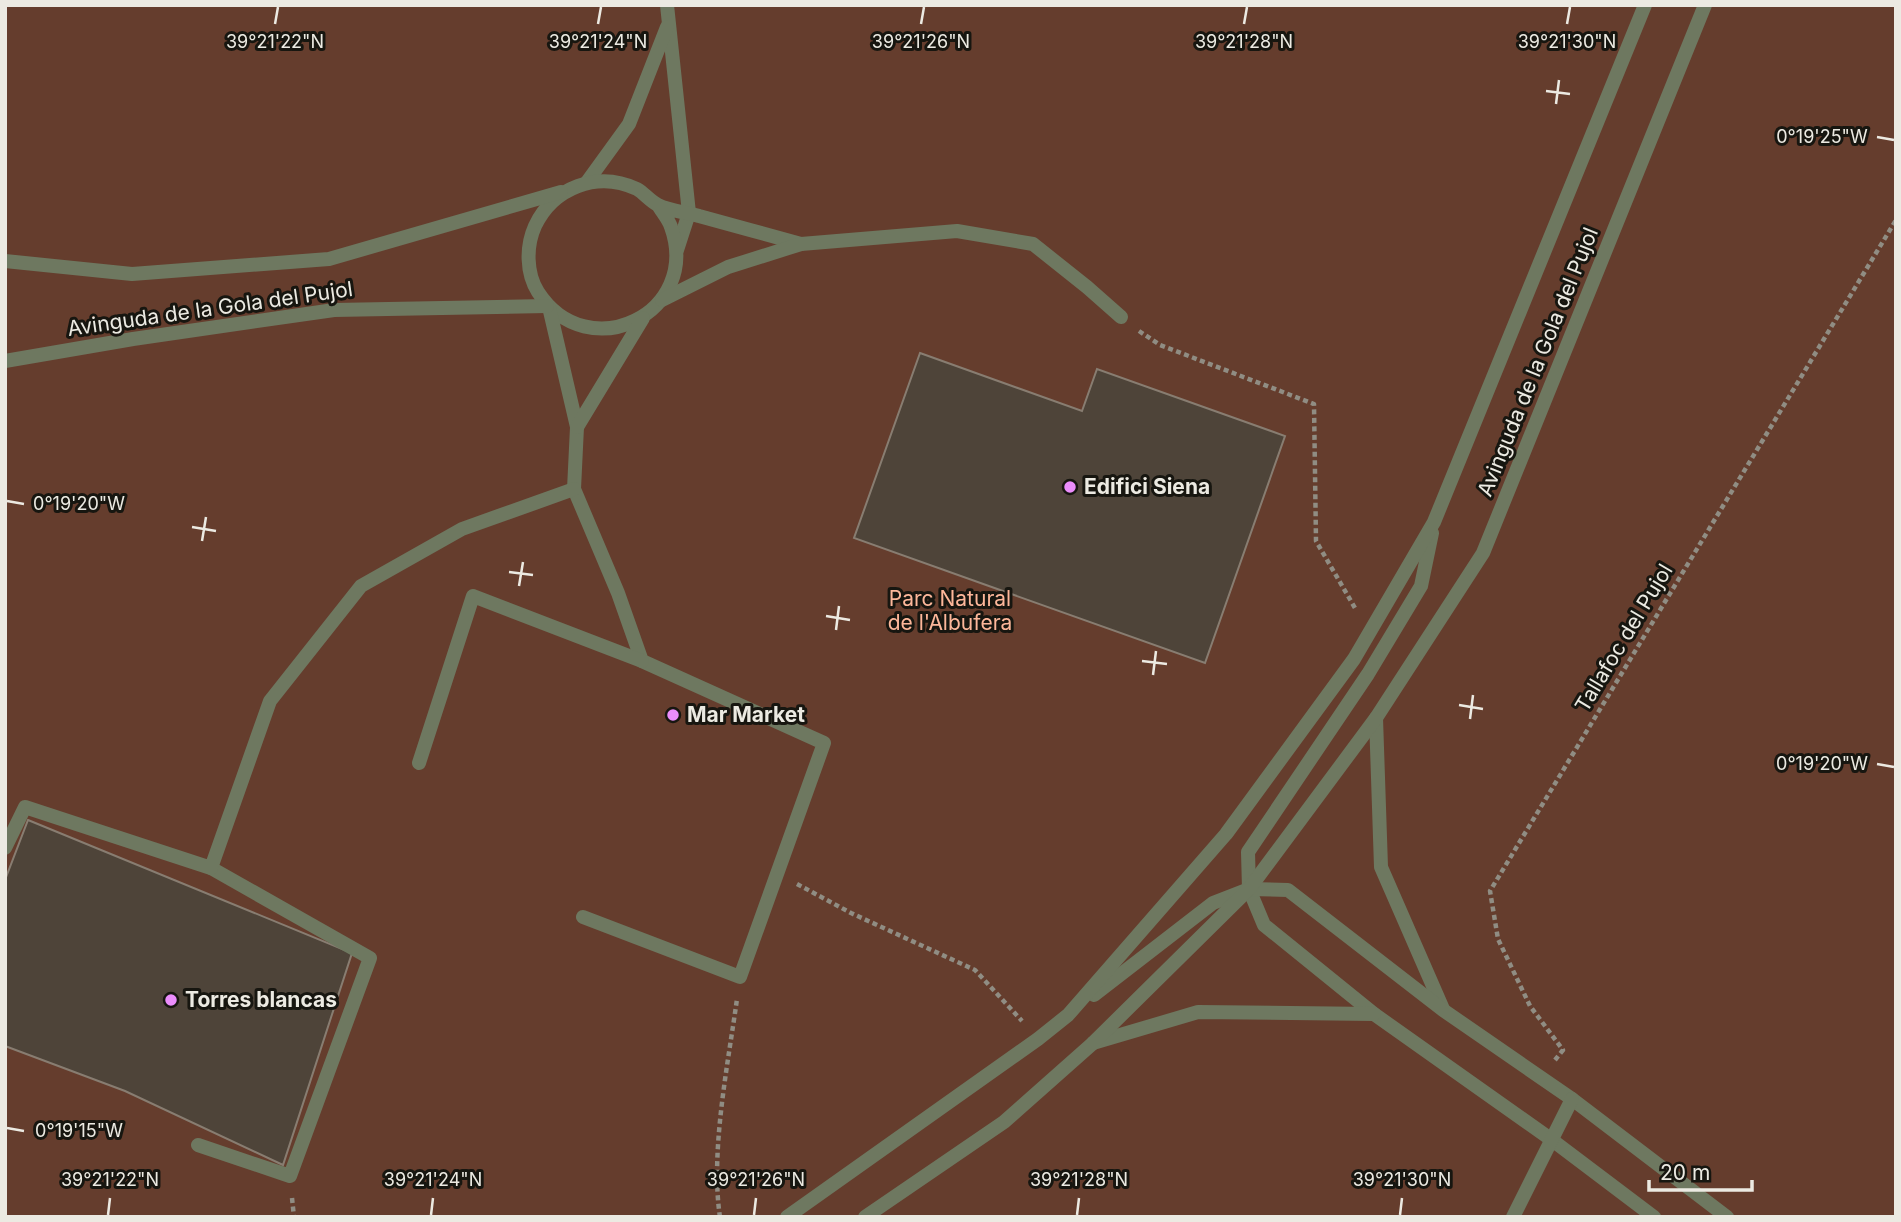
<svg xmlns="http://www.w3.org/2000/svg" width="1901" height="1222" font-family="Inter,sans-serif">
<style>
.green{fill:#653d2d}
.building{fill:#4e4439;stroke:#887d71;stroke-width:2}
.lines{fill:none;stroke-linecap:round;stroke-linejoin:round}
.path{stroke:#908d83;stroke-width:4.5;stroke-dasharray:5 3.5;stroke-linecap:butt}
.service{stroke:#6e7860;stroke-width:14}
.minor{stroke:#6e7860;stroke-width:14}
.ticks{fill:none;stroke:#eceae2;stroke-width:2.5}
.poi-dot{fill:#eb8dfb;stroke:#171610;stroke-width:2.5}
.labels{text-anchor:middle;stroke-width:6;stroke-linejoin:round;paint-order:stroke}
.street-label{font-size:21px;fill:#eceae2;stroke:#171610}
.poi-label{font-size:21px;font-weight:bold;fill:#eceae2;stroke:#171610;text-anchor:start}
.park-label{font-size:21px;fill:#fdb79a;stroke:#171610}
.ticks-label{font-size:18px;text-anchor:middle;fill:#eceae2;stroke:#171610;stroke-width:6;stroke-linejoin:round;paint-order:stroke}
</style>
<rect width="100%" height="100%" fill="#302d21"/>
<rect class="green" x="5" y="5" width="1891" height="1212"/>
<g class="building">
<polygon points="920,353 1082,411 1097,369 1285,436 1205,663 854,538"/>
<polygon points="28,820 352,953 283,1165 125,1091 5,1046 5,880"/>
</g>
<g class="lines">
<g class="path">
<polyline points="1139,331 1160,345 1314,404 1316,541 1355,608"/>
<polyline points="797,884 851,913 975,970 1022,1021"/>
<polyline points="1555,1060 1563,1050 1530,1006 1498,939 1490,891 1896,220"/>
<polyline points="292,1198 294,1217"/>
<path d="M720,1217C710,1152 728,1064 737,999"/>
</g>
<polyline class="service" points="198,1145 290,1176 370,958 211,868"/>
<g class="minor">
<polyline points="667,5 689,213 677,250"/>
<polyline points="587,182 629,124 667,27"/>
<path d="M658,205C662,212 669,220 671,227C702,313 588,369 538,292C526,273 526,246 535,226C553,188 597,170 637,189C644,193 650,201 658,205C670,211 686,212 699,216C733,225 767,235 801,244"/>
<polyline points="5,261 132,274 329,259 561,192"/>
<polyline points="662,300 728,267 801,244 957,231 1033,244 1087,287 1121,317"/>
<polyline points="549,307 577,427 574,489 618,593 642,661 824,743 740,977 583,917"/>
<polyline points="5,361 133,339 334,310 547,306"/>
<polyline points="577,427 643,318"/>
<polyline points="1432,533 1421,586 1368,674 1248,852 1249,889 1264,925 1374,1014 1552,1140 1654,1217"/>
<polyline points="1376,718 1381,867 1443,1009"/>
<polyline points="419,763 473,596 642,661"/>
<polyline points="5,848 25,807 211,868 270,701 361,586 462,529 574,489"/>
<polyline points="1094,995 1213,903 1249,889 1288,890 1443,1010 1572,1099 1727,1217"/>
<polyline points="1093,1043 1198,1012 1374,1014"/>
<polyline points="787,1217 1038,1039 1068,1015 1226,834 1354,659 1434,522 1645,5"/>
<polyline points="865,1217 1004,1122 1092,1044 1249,889 1376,718 1483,553 1705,5"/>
<polyline points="1513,1217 1572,1099"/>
</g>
</g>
<path class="ticks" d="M275,24L278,7M598,24L601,7M921,24L924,7M1244,24L1247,7M1567,24L1570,7M1546,91L1570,94M1556,104L1559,80M1877,137L1894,140M7,501L24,504M192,527L216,531M202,541L206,517M509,572L533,575M519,586L523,562M826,616L850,620M836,630L839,606M1142,661L1167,664M1153,675L1156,651M1459,705L1483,709M1470,719L1473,695M1877,764L1894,767M7,1128L24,1131M108,1215L110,1198M431,1215L433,1198M754,1215L756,1198M1077,1215L1079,1198M1400,1215L1402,1198"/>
<g class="poi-dot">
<circle cx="1070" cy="487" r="7"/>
<circle cx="673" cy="715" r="7"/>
<circle cx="171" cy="1000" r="7"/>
</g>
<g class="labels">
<g class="street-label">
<text transform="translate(210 309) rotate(-8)" y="7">Avinguda de la Gola del Pujol</text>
<text transform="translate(1538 362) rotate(-68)" y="7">Avinguda de la Gola del Pujol</text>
<text transform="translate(1624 638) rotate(-59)" y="7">Tallafoc del Pujol</text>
</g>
<g class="poi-label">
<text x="1084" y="494">Edifici Siena</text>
<text x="687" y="722">Mar Market</text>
<text x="185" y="1007">Torres blancas</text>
</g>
<g class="park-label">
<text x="950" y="606">Parc Natural<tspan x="950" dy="24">de l'Albufera</tspan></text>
</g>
</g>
<g class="ticks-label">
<text x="275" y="48">39°21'22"N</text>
<text x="598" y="48">39°21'24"N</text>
<text x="921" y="48">39°21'26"N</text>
<text x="1244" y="48">39°21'28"N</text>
<text x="1567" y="48">39°21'30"N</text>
<text x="1822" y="143">0°19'25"W</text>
<text x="79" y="510">0°19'20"W</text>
<text x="1822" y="770">0°19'20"W</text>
<text x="79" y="1137">0°19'15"W</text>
<text x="110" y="1186">39°21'22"N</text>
<text x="433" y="1186">39°21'24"N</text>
<text x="756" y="1186">39°21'26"N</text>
<text x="1079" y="1186">39°21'28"N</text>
<text x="1402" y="1186">39°21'30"N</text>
</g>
<rect width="1901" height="1222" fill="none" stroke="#eceae2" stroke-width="14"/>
<path d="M1649 1180v10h103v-10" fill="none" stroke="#eceae2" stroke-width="3.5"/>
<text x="1660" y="1180" font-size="21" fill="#eceae2" stroke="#171610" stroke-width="5" paint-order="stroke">20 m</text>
</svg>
